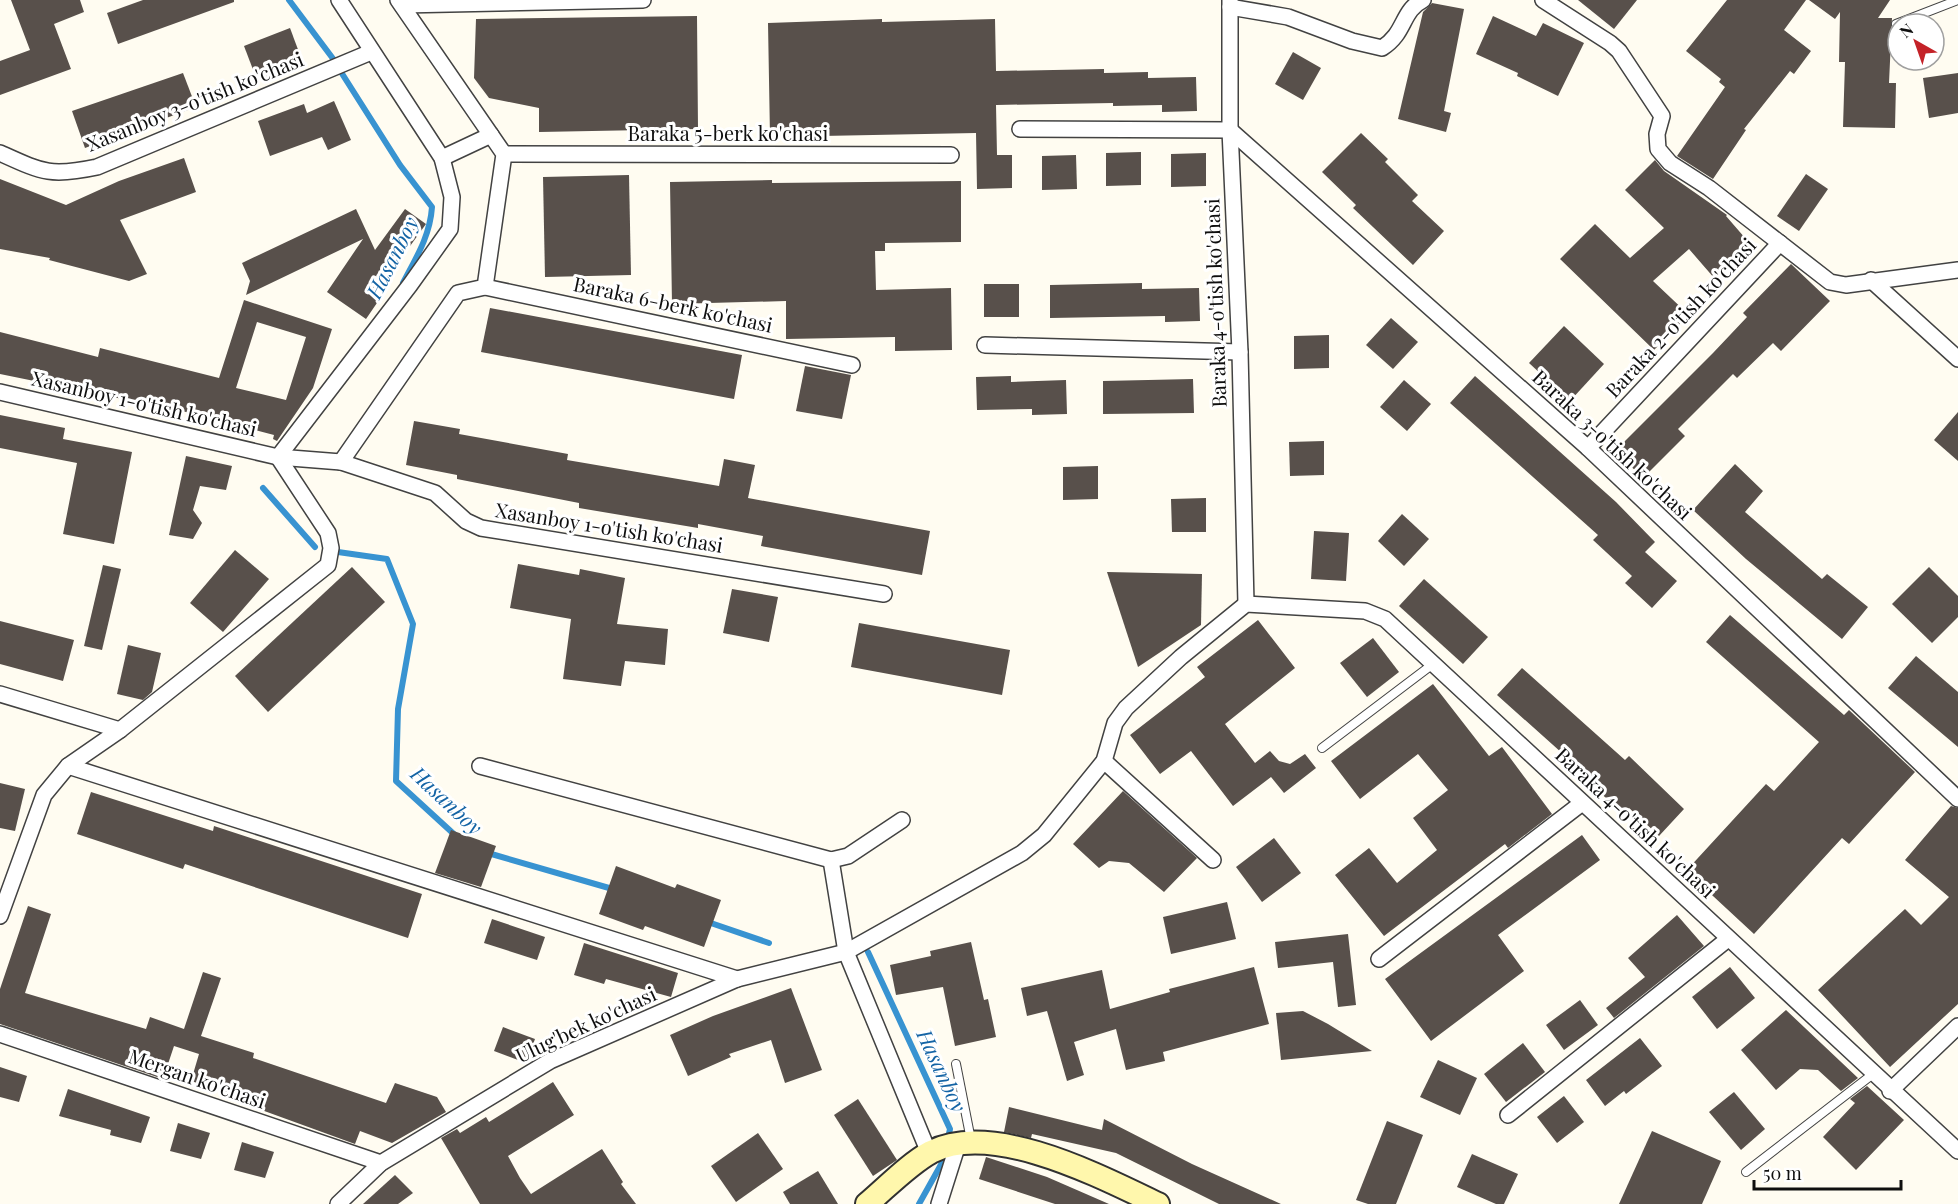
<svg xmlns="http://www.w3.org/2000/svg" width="1958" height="1204" font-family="'Playfair Display',serif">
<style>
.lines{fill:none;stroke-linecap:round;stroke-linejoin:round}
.stream{stroke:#3893d1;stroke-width:6}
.building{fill:#58504b;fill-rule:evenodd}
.service-casing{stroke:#424242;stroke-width:10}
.minor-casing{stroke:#424242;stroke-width:18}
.secondary-casing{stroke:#313131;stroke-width:26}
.service{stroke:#fff;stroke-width:8}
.minor{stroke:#fff;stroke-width:15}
.secondary{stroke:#fff7ac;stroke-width:22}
.labels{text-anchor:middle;stroke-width:6;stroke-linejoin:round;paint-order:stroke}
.street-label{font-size:20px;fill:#0f0f0f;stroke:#fff}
.water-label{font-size:21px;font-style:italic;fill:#1464a5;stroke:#fff}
</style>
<rect width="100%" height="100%" fill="#fffcf1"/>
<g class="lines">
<g class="stream">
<polyline points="289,0 334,60"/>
<path d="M341,72L400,165L432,207C430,236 416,258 403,283"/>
<polyline points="263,488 315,547"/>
<polyline points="338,552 387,559 413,624 398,709 396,781 456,836"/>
<polyline points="488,853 616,890"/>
<polyline points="705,921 769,943"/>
<polyline points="868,952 950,1129 947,1143"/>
<polyline points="919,1204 943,1161 945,1153"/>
</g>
</g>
<g class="building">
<polygon points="11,0 80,0 84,12 54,24 71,69 0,95 0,61 30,50"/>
<polygon points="143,0 234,0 234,2 118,44 107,13"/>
<polygon points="1578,0 1637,0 1614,29"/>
<polygon points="1727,0 1806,0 1784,30 1811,51 1794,74 1790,71 1744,129 1746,130 1713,179 1677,156 1725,87 1719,82 1721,79 1686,51"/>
<polygon points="1809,0 1890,0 1878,18 1892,18 1889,83 1896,83 1895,128 1843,127 1845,62 1839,62 1840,12 1835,19"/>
<polygon points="1432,3 1464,9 1444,111 1451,113 1446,132 1398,119 1423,12"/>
<polygon points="697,16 698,129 539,132 539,108 489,98 474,78 476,19"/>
<polygon points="1493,16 1536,36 1543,23 1584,43 1558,96 1517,76 1518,73 1476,54"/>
<polygon points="882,19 882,22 995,19 996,71 1104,69 1104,73 1148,72 1148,78 1196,77 1197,111 1162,112 1162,105 1113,106 1113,103 996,105 997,155 1012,155 1012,188 977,189 976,133 770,137 768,23"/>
<polygon points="290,28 303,63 257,80 244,46"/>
<polygon points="1293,52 1321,68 1303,100 1275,84"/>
<polygon points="183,73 196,107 85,148 72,111"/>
<polygon points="1958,73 1958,113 1929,118 1923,78"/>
<polygon points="334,101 351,140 328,150 322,137 270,156 258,121 304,104 307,113"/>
<polygon points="1361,133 1388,159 1385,162 1418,195 1412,201 1444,231 1413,265 1353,208 1356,205 1322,172"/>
<polygon points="1141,152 1141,185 1106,186 1106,153"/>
<polygon points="1206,153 1206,186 1171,187 1171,154"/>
<polygon points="1076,155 1077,189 1042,190 1042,156"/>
<polygon points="184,158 196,192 120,220 147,274 129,281 49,260 50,258 0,249 0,179 66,205 119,181"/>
<polygon points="1655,160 1664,171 1727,215 1726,216 1752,246 1715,279 1689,249 1653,281 1689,315 1654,350 1560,259 1595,224 1630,258 1664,228 1625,190"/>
<polygon points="1806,174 1828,189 1799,231 1777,216"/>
<polygon points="629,175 631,275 545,277 543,177"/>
<polygon points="772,180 772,183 961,181 961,242 885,243 885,251 875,251 876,290 951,288 952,350 895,351 895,337 786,339 786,301 672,304 670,182"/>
<polygon points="356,209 375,250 405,209 426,224 374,296 379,300 366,319 327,292 363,239 246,295 250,281 242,263"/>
<polygon points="1791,264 1830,301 1781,351 1773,343 1737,378 1733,374 1678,429 1685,436 1643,478 1615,451 1713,353 1747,317 1743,313"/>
<polygon points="1142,283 1142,289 1199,288 1200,321 1165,322 1165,316 1050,318 1050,285"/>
<rect x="984" y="284" width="35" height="33"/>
<path d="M244,300L332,329L313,388L277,441L273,439L274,435L186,412L0,374V332L98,357L100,348L219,378ZM257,322L306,337L286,400L236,388Z"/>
<polygon points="490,308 742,355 734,399 481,352"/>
<polygon points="1391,318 1418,342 1393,369 1366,345"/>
<polygon points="1564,326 1604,364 1570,401 1529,363"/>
<polygon points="1329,335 1329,368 1294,369 1294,336"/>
<polygon points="805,366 851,375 842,419 796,411"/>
<polygon points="1011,376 1011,382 1066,380 1067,414 1032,415 1032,409 977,410 976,377"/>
<polygon points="1475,376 1616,502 1655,542 1645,552 1677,581 1652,608 1625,583 1632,576 1593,540 1598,535 1450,403"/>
<polygon points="1193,379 1194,413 1103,414 1103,381"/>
<polygon points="1404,380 1431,404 1407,431 1380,407"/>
<polygon points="1958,412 1958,461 1934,440"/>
<polygon points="0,415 65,428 63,439 132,452 114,544 63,534 77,463 0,448"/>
<polygon points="414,421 460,429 459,434 568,454 567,460 719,486 724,459 755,465 748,498 930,531 922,575 761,546 763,536 698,524 698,528 579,508 579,503 457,479 457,475 406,465"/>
<polygon points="1324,441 1324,475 1290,476 1289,442"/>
<polygon points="186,456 232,466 226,490 200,486 193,510 202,523 193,539 169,535"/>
<polygon points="1735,464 1763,491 1745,512 1822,579 1827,574 1868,607 1842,639 1746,559 1693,510"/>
<polygon points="1098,466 1098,499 1063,500 1063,467"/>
<polygon points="1206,498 1206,532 1172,532 1171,499"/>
<polygon points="1402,514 1429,539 1404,566 1378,541"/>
<polygon points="1314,531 1349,533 1346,581 1311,579"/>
<polygon points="235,550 269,579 223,632 190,603"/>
<polygon points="518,564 579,575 580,569 625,578 617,624 668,629 665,665 625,661 621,686 563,679 571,619 510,608"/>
<polygon points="103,565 121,569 102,650 84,646"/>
<polygon points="352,567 385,602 268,712 235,676"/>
<polygon points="1929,567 1958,596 1958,617 1932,643 1892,604"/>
<polygon points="1107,572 1202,574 1201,625 1138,667"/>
<polygon points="1424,579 1488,637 1463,664 1399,606"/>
<polygon points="732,589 778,597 769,642 723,633"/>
<polygon points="1730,615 1844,715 1849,710 1915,772 1849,844 1842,838 1754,934 1686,871 1766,784 1774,791 1819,742 1706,642"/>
<polygon points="1258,620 1295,668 1225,724 1255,763 1270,751 1279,761 1290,764 1305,754 1316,768 1284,793 1271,777 1233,806 1191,751 1160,774 1130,735 1205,677 1197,667"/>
<polygon points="0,621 74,640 63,681 0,664"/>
<polygon points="859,623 1010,650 1002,695 851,667"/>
<polygon points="1373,638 1399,672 1367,697 1340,663"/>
<polygon points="128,645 161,653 152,692 143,700 117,694"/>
<polygon points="1916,656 1958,692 1958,747 1888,688"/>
<polygon points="1522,668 1625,760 1629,756 1684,809 1659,836 1629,808 1624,814 1597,790 1600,787 1497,695"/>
<polygon points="1433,684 1489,756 1502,747 1552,814 1508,848 1505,844 1384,936 1335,875 1369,848 1397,883 1437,850 1413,818 1448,790 1418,754 1360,799 1331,761"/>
<polygon points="0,783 25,789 15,831 0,828"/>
<polygon points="1123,791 1197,858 1164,892 1129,863 1109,861 1099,868 1073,844"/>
<polygon points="91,792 213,831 214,826 422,894 408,938 185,864 183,869 77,834"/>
<polygon points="1951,806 1958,808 1958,1004 1890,1067 1818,990 1905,909 1921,925 1949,897 1905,860"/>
<polygon points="451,830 496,846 481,887 435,873"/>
<polygon points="1582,835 1600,860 1498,935 1524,971 1431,1041 1385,979"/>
<polygon points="1274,838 1301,873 1262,902 1236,867"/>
<polygon points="616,866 675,888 677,884 721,900 704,947 645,926 643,930 599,914"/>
<polygon points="1227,902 1236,939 1171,954 1163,917"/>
<polygon points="28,906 51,914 25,993 146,1029 150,1017 184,1029 203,972 221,978 201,1036 254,1053 253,1058 386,1103 395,1083 437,1097 446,1112 392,1143 360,1131 355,1144 248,1105 250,1100 191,1081 199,1054 174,1046 163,1079 0,1024 0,989"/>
<polygon points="1677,915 1704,946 1614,1018 1606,1008 1645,977 1628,958"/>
<polygon points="492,919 545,937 537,960 484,943"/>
<polygon points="1348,934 1356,1005 1338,1007 1333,962 1278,968 1275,942"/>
<polygon points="971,942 984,1000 988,999 996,1037 955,1046 943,987 896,995 890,965 931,956 930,951"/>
<polygon points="584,943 678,973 671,997 606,979 604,984 574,975"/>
<polygon points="1254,967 1269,1024 1163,1052 1165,1061 1126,1070 1116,1029 1074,1042 1084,1075 1067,1081 1047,1011 1027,1016 1021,988 1102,970 1110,1009 1170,992 1169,989"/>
<polygon points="1730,967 1755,998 1717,1029 1692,997"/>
<polygon points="791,988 822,1070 785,1083 771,1040 729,1054 731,1057 688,1076 670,1035 713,1016"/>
<polygon points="1580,1000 1598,1025 1564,1050 1546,1025"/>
<polygon points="1786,1010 1858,1078 1841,1091 1818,1070 1800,1069 1776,1090 1741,1050"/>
<polygon points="1303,1011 1328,1024 1372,1051 1281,1060 1276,1013"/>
<polygon points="503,1027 535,1039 526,1063 494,1051"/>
<polygon points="1640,1038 1662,1066 1626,1094 1624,1091 1605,1106 1586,1080"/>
<polygon points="1523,1043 1545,1072 1506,1102 1484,1074"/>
<polygon points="1438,1060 1477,1078 1460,1115 1420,1097"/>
<polygon points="0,1067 27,1076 19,1102 0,1097"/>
<polygon points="553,1082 574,1115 508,1156 520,1178 531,1194 602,1149 623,1182 621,1184 636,1204 480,1204 441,1138 457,1129 460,1133 486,1117 489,1122"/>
<polygon points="1867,1086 1904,1120 1856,1170 1823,1137 1855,1103 1850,1099"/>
<polygon points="68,1089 150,1117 141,1143 110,1135 111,1130 59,1116"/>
<polygon points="1734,1092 1765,1129 1741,1150 1709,1112"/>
<polygon points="1564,1096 1584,1122 1557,1143 1537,1117"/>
<polygon points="858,1099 897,1160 873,1176 834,1115"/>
<polygon points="1009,1107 1102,1130 1104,1119 1192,1164 1281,1204 1219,1204 1116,1153 1032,1134 1031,1138 1004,1132"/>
<polygon points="1387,1121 1423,1135 1396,1204 1368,1204 1356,1200"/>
<polygon points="178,1123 210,1133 201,1159 170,1151"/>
<polygon points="1652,1131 1721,1161 1702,1204 1619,1204"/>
<polygon points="758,1133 783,1169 736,1202 711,1166"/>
<polygon points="242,1142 274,1152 265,1178 234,1170"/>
<polygon points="1472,1154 1518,1174 1504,1204 1496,1204 1457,1187"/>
<polygon points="986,1157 1047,1177 1109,1204 1055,1204 979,1179"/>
<polygon points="818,1171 838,1204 790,1204 783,1192"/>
<polygon points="395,1175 413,1193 398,1204 363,1204"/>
</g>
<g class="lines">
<g class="service-casing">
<g id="service">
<polyline points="1896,24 1958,0"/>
<polyline points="1322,748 1433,664"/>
<polyline points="956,1064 971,1140"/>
<polyline points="1746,1172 1873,1074"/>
</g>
</g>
<g class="minor-casing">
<g id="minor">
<polyline points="1230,0 1230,130 1240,352 1246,604"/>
<polyline points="1543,0 1610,43 1619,51 1662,116 1657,134 1658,149 1670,163 1709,188 1830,282 1846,285 1958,270"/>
<polyline points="402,5 643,0"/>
<path d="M1230,7L1288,17L1352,41L1382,48C1406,33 1401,11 1423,0"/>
<polyline points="1020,129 1230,130 1588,448 1958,799"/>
<path d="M0,153C42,172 50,177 97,167L371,52"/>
<polyline points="504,154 951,155"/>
<polyline points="442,158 491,135"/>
<polyline points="1871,280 1958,359"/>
<polyline points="485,287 852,365"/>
<polyline points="985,345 1240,352"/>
<polyline points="0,392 278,457 341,462 435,493 466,521 481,528 884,594"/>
<polyline points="1588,448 1780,243"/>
<polyline points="278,457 410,285 450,229 452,197 442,158 339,0"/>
<polyline points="341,462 458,293 485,287 504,154 398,0"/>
<polyline points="0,694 120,730"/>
<polyline points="1104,761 1213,860"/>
<polyline points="68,766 737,979"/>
<polyline points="480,766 831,860 848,856 902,820"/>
<polyline points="831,860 846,952 929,1153"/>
<polyline points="0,916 44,795 68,766 120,730 328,565 331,548 328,533 278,457"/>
<polyline points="1379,959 1582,803"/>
<polyline points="0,1034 381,1163"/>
<polyline points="1890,1091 1958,1026"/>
<polyline points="1508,1115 1728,939"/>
<polyline points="338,1204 381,1163 550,1061 737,979 846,952 1022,853 1044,835 1104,761 1115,723 1126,708 1181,657 1246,604 1365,611 1385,619 1958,1151"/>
<polyline points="939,1204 958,1144"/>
</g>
</g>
<g class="secondary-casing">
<path id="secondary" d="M867,1204C887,1187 909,1164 931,1152C993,1120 1101,1177 1158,1204"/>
</g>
<use href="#service" class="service"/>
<use href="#minor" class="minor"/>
<use href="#secondary" class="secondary"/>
</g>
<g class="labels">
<g class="street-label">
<text transform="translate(195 102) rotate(-22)" y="7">Xasanboy 3-o'tish ko'chasi</text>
<text x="728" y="141">Baraka 5-berk ko'chasi</text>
<text transform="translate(1216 303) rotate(-92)" y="7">Baraka 4-o'tish ko'chasi</text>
<text transform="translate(673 305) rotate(12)" y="7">Baraka 6-berk ko'chasi</text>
<text transform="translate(1681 318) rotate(-47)" y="7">Baraka 2-o'tish ko'chasi</text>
<text transform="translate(144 404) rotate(13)" y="7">Xasanboy 1-o'tish ko'chasi</text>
<text transform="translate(1612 445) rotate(43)" y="7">Baraka 3-o'tish ko'chasi</text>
<text transform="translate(609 528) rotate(9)" y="7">Xasanboy 1-o'tish ko'chasi</text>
<text transform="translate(1635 823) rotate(43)" y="7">Baraka 4-o'tish ko'chasi</text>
<text transform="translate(586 1025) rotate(-25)" y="7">Ulug'bek ko'chasi</text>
<text transform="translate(197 1079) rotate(19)" y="7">Mergan ko'chasi</text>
</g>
<g class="water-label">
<text transform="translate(393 258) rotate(-63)" y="7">Hasanboy</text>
<text transform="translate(446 801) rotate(43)" y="7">Hasanboy</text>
<text transform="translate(941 1071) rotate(65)" y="7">Hasanboy</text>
</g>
</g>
<g transform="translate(1916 42) rotate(320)"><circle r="28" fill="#ffffff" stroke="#9f9f9f" stroke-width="1.5"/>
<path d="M0-4.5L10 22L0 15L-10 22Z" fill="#c42228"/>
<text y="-9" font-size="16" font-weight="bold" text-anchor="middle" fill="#0f0f0f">N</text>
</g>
<path d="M1754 1180v9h147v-9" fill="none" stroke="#0f0f0f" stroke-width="3"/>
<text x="1763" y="1180" font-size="18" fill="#0f0f0f" stroke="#ffffff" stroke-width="4.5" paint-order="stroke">50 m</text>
</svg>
